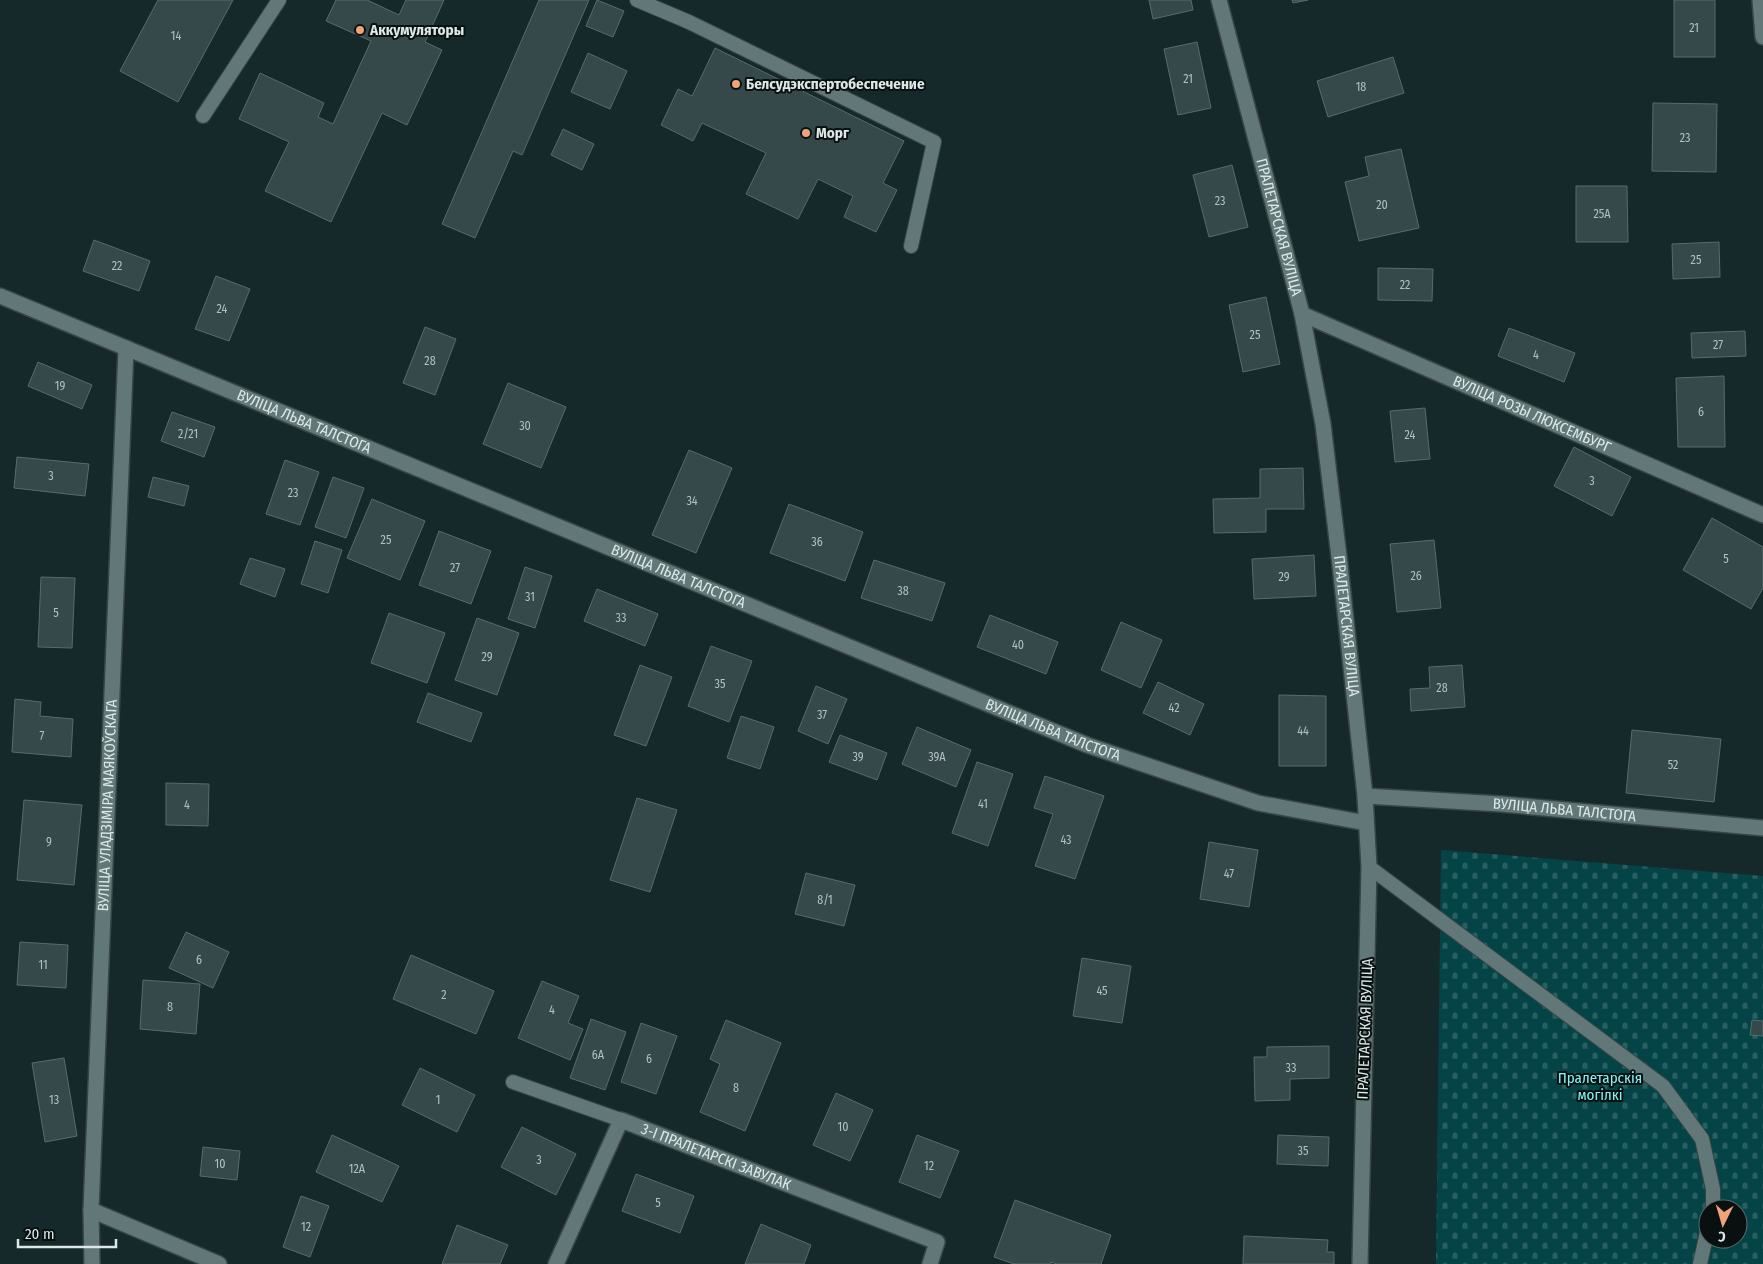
<svg xmlns="http://www.w3.org/2000/svg" width="1763" height="1264" font-family="'Fira Sans Condensed',sans-serif">
<style>
.cemetery{fill:url(#cemetery-stones);fill-rule:evenodd}
.building{fill:#36494a;stroke:#576b6c}
.lines{fill:none;stroke-linecap:round;stroke-linejoin:round}
.service-casing{stroke:#364545;stroke-width:16}
.minor-casing{stroke:#364545;stroke-width:18}
.tertiary-casing{stroke:#364545;stroke-width:18}
.service{stroke:#627777;stroke-width:14}
.minor{stroke:#627777;stroke-width:15}
.tertiary{stroke:#627777;stroke-width:15}
.poi-dot{fill:#f0a279;stroke:#081010;stroke-width:2}
.labels{text-anchor:middle;stroke-width:4;stroke-linejoin:round;paint-order:stroke}
.number-label{font-size:12px;fill:#b2c0c0}
.poi-label{font-size:15px;font-weight:bold;fill:#dce8e8;stroke:#081010;text-anchor:start}
.street-label{font-size:15px;fill:#dce8e8;stroke:#081010}
.park-label{font-size:15px;fill:#84f3f8;stroke:#081010}
</style>
<defs>
<pattern id="cemetery-stones" width="16" height="16" patternUnits="userSpaceOnUse" patternTransform="scale(1.25)"><rect width="16" height="16" fill="#044446"/><path d="M2 7V4a2 2 0 0 1 4 0v3zM10 15v-3a2 2 0 0 1 4 0v3z" fill="#285f61"/></pattern>
</defs>
<rect width="100%" height="100%" fill="#16292a"/>
<path class="cemetery" d="M1441,850L1763,876V1264H1436ZM1708,1209H1738V1239H1708Z"/>
<g class="building">
<polygon points="158,0 233,0 178,102 120,71"/>
<polygon points="336,0 367,0 399,15 406,0 444,0 425,42 442,50 407,125 382,113 331,222 265,191 289,142 239,119 260,73 324,103 318,117 333,124 371,41 326,21"/>
<polygon points="539,0 589,0 522,155 513,151 475,238 442,224"/>
<polygon points="597,0 624,11 613,37 586,26"/>
<polygon points="1149,0 1191,0 1193,10 1153,19"/>
<polygon points="1292,0 1308,0 1293,3"/>
<rect x="1674" y="0" width="41" height="57"/>
<polygon points="1197,42 1211,108 1178,115 1164,49"/>
<polygon points="715,48 904,141 883,183 897,190 876,232 844,217 853,196 818,179 798,219 746,194 766,153 702,123 693,141 661,125 678,89 692,96"/>
<polygon points="588,53 627,71 610,109 571,92"/>
<polygon points="1393,57 1404,93 1328,117 1317,81"/>
<polygon points="1653,103 1717,104 1716,172 1652,171"/>
<polygon points="563,129 594,144 582,170 551,155"/>
<polygon points="1401,149 1419,228 1359,241 1345,182 1369,176 1365,157"/>
<polygon points="1232,165 1248,227 1209,237 1193,175"/>
<polygon points="1576,186 1627,186 1628,242 1576,242"/>
<polygon points="94,240 150,261 139,291 83,271"/>
<polygon points="1719,242 1720,277 1673,279 1672,244"/>
<polygon points="1378,268 1433,269 1432,301 1378,300"/>
<polygon points="216,276 250,289 229,341 195,329"/>
<polygon points="1266,297 1280,364 1243,372 1229,305"/>
<polygon points="425,327 456,339 435,395 403,383"/>
<polygon points="1509,328 1575,353 1564,382 1498,356"/>
<polygon points="1745,331 1746,356 1692,358 1691,333"/>
<polygon points="38,362 92,385 82,409 28,386"/>
<polygon points="1724,376 1725,447 1678,447 1676,378"/>
<polygon points="508,383 566,407 541,468 483,444"/>
<polygon points="1425,408 1430,459 1395,462 1390,411"/>
<polygon points="172,412 215,427 204,457 161,441"/>
<polygon points="1574,447 1631,477 1612,516 1554,486"/>
<polygon points="689,450 732,468 696,553 652,535"/>
<polygon points="17,457 89,464 85,496 14,488"/>
<polygon points="285,460 319,472 300,525 266,514"/>
<polygon points="1303,468 1304,509 1266,509 1266,532 1214,533 1213,499 1260,498 1260,469"/>
<polygon points="153,477 189,486 184,506 148,497"/>
<polygon points="333,477 364,488 346,538 315,527"/>
<polygon points="372,499 425,521 400,580 347,558"/>
<polygon points="789,504 863,532 845,581 770,553"/>
<polygon points="1712,518 1763,547 1763,588 1751,609 1683,570"/>
<polygon points="439,531 491,551 471,604 419,585"/>
<polygon points="1434,540 1441,608 1397,612 1390,544"/>
<polygon points="315,541 342,550 328,593 301,584"/>
<polygon points="1314,555 1316,596 1254,599 1252,559"/>
<polygon points="250,558 285,569 275,597 240,584"/>
<polygon points="874,560 945,583 932,621 861,598"/>
<polygon points="525,567 552,576 535,628 508,619"/>
<polygon points="41,577 75,578 72,648 38,647"/>
<polygon points="597,589 658,614 645,646 584,621"/>
<polygon points="389,613 445,633 427,683 371,663"/>
<polygon points="990,615 1058,642 1046,674 977,647"/>
<polygon points="477,618 519,633 497,695 455,680"/>
<polygon points="1121,622 1162,640 1141,688 1101,670"/>
<polygon points="711,646 752,661 729,722 688,706"/>
<polygon points="640,665 672,677 646,746 614,735"/>
<polygon points="1462,665 1465,707 1411,711 1410,689 1430,688 1429,667"/>
<polygon points="1158,682 1204,704 1190,735 1143,713"/>
<polygon points="816,686 847,699 828,744 798,731"/>
<polygon points="428,693 482,713 471,742 417,722"/>
<polygon points="1279,695 1326,696 1326,766 1279,766"/>
<polygon points="15,699 41,702 40,716 73,719 71,757 12,752"/>
<polygon points="741,716 774,727 760,769 727,758"/>
<polygon points="917,727 971,750 956,787 902,764"/>
<polygon points="1632,730 1721,739 1714,802 1626,793"/>
<polygon points="840,735 887,753 877,780 829,762"/>
<polygon points="977,762 1013,774 988,846 952,833"/>
<polygon points="1045,776 1104,796 1075,879 1035,866 1053,814 1034,808"/>
<polygon points="166,783 209,784 208,826 166,825"/>
<polygon points="637,798 677,810 650,892 610,880"/>
<polygon points="24,800 82,805 74,885 17,880"/>
<polygon points="1209,842 1258,850 1249,907 1200,899"/>
<polygon points="806,873 855,885 844,926 795,914"/>
<polygon points="186,932 229,952 213,988 169,968"/>
<polygon points="20,942 68,945 66,988 17,985"/>
<polygon points="411,955 494,991 476,1034 393,999"/>
<polygon points="1082,958 1131,966 1122,1023 1073,1016"/>
<polygon points="143,980 200,984 196,1034 140,1029"/>
<polygon points="542,981 579,996 568,1023 583,1029 570,1060 518,1038"/>
<polygon points="591,1019 626,1032 605,1090 570,1078"/>
<polygon points="726,1020 781,1043 745,1131 700,1112 720,1064 710,1059"/>
<polygon points="1752,1020 1763,1021 1763,1036 1750,1035"/>
<polygon points="641,1023 677,1036 656,1094 621,1082"/>
<polygon points="1329,1046 1329,1078 1290,1079 1290,1100 1255,1101 1254,1057 1267,1057 1267,1047"/>
<polygon points="64,1058 77,1136 45,1142 32,1063"/>
<polygon points="420,1068 475,1095 457,1132 402,1105"/>
<polygon points="836,1093 873,1110 850,1161 813,1145"/>
<polygon points="522,1127 576,1154 556,1195 501,1167"/>
<polygon points="332,1135 399,1166 382,1202 316,1172"/>
<polygon points="917,1135 959,1151 940,1198 899,1182"/>
<polygon points="1278,1135 1329,1137 1328,1166 1277,1164"/>
<polygon points="203,1147 240,1151 237,1180 200,1176"/>
<polygon points="636,1174 694,1196 680,1233 622,1211"/>
<polygon points="301,1196 329,1206 310,1257 283,1247"/>
<polygon points="1015,1200 1111,1235 1101,1264 1057,1264 1051,1262 1051,1264 1014,1264 994,1257"/>
<polygon points="761,1224 811,1245 804,1264 745,1264"/>
<polygon points="457,1225 508,1245 500,1264 442,1264"/>
<polygon points="1244,1236 1328,1240 1327,1252 1334,1252 1334,1264 1243,1264"/>
</g>
<g class="lines">
<g class="service-casing">
<g id="service">
<polyline points="637,0 689,22 934,142 911,246"/>
<polyline points="203,116 279,0"/>
<polyline points="1369,867 1663,1086 1702,1139 1713,1189 1713,1209"/>
<polyline points="513,1082 621,1120"/>
<polyline points="1700,1264 1708,1228"/>
</g>
</g>
<g class="minor-casing">
<g id="minor">
<polyline points="1760,0 1763,37"/>
<path id="s1" d="M1302,314L1763,515"/>
<path id="s2" d="M1365,796L1501,804L1763,828"/>
<polyline points="91,1210 219,1264"/>
<path id="s3" d="M92,1264L91,1210L126,348"/>
<path id="s4" d="M556,1264L621,1120L937,1242L930,1264"/>
</g>
</g>
<g class="tertiary-casing">
<g id="tertiary">
<path id="s5" d="M1219,0L1302,314L1323,424L1340,565L1365,796L1369,867L1360,1264"/>
<path id="s6" d="M0,296L1087,745L1258,803L1366,823"/>
</g>
</g>
<use href="#service" class="service"/>
<use href="#minor" class="minor"/>
<use href="#tertiary" class="tertiary"/>
</g>
<g class="poi-dot">
<circle cx="360" cy="30" r="5"/>
<circle cx="736" cy="84" r="5"/>
<circle cx="806" cy="133" r="5"/>
</g>
<g class="labels">
<g class="number-label">
<text x="1694" y="32">21</text>
<text x="176" y="40">14</text>
<text x="1188" y="83">21</text>
<text x="1361" y="91">18</text>
<text x="1685" y="142">23</text>
<text x="1220" y="205">23</text>
<text x="1382" y="209">20</text>
<text x="1602" y="218">25А</text>
<text x="1696" y="264">25</text>
<text x="117" y="270">22</text>
<text x="1405" y="289">22</text>
<text x="222" y="313">24</text>
<text x="1255" y="339">25</text>
<text x="1718" y="349">27</text>
<text x="1536" y="359">4</text>
<text x="430" y="365">28</text>
<text x="60" y="390">19</text>
<text x="1701" y="416">6</text>
<text x="525" y="430">30</text>
<text x="188" y="438">2/21</text>
<text x="1410" y="439">24</text>
<text x="51" y="480">3</text>
<text x="1592" y="485">3</text>
<text x="293" y="497">23</text>
<text x="692" y="505">34</text>
<text x="386" y="544">25</text>
<text x="817" y="546">36</text>
<text x="1726" y="563">5</text>
<text x="455" y="572">27</text>
<text x="1416" y="580">26</text>
<text x="1284" y="581">29</text>
<text x="903" y="595">38</text>
<text x="530" y="601">31</text>
<text x="56" y="617">5</text>
<text x="621" y="622">33</text>
<text x="1018" y="649">40</text>
<text x="487" y="661">29</text>
<text x="720" y="688">35</text>
<text x="1442" y="692">28</text>
<text x="1174" y="712">42</text>
<text x="822" y="719">37</text>
<text x="1303" y="735">44</text>
<text x="42" y="740">7</text>
<text x="858" y="761">39</text>
<text x="937" y="761">39А</text>
<text x="1673" y="769">52</text>
<text x="983" y="808">41</text>
<text x="187" y="809">4</text>
<text x="1066" y="844">43</text>
<text x="49" y="846">9</text>
<text x="1229" y="878">47</text>
<text x="825" y="904">8/1</text>
<text x="199" y="964">6</text>
<text x="43" y="969">11</text>
<text x="1102" y="995">45</text>
<text x="444" y="999">2</text>
<text x="170" y="1011">8</text>
<text x="552" y="1014">4</text>
<text x="598" y="1059">6А</text>
<text x="649" y="1063">6</text>
<text x="1291" y="1072">33</text>
<text x="736" y="1092">8</text>
<text x="54" y="1104">13</text>
<text x="438" y="1104">1</text>
<text x="843" y="1131">10</text>
<text x="1303" y="1155">35</text>
<text x="539" y="1164">3</text>
<text x="220" y="1168">10</text>
<text x="929" y="1170">12</text>
<text x="357" y="1173">12А</text>
<text x="658" y="1207">5</text>
<text x="306" y="1231">12</text>
</g>
<g class="poi-label">
<text x="370" y="35">Аккумуляторы</text>
<text x="746" y="89">Белсудэкспертобеспечение</text>
<text x="816" y="138">Морг</text>
</g>
<g class="street-label">
<text dy="5" stroke="none"><textPath href="#s5" startOffset="235">ПРАЛЕТАРСКАЯ ВУЛІЦА</textPath></text>
<text dy="5" stroke="none"><textPath href="#s1" startOffset="251">ВУЛІЦА РОЗЫ ЛЮКСЕМБУРГ</textPath></text>
<text dy="5" stroke="none"><textPath href="#s6" startOffset="329">ВУЛІЦА ЛЬВА ТАЛСТОГА</textPath></text>
<text dy="5" stroke="none"><textPath href="#s6" startOffset="734">ВУЛІЦА ЛЬВА ТАЛСТОГА</textPath></text>
<text dy="5" stroke="none"><textPath href="#s5" startOffset="640">ПРАЛЕТАРСКАЯ ВУЛІЦА</textPath></text>
<text dy="5" stroke="none"><textPath href="#s6" startOffset="1139">ВУЛІЦА ЛЬВА ТАЛСТОГА</textPath></text>
<text dy="5" stroke="none"><textPath href="#s3" startOffset="459">ВУЛІЦА УЛАДЗІМІРА МАЯКОЎСКАГА</textPath></text>
<text dy="5" stroke="none"><textPath href="#s2" startOffset="200">ВУЛІЦА ЛЬВА ТАЛСТОГА</textPath></text>
<text transform="translate(1365 1029) rotate(-88)" y="5">ПРАЛЕТАРСКАЯ ВУЛІЦА</text>
<text dy="5" stroke="none"><textPath href="#s4" startOffset="260">3-І ПРАЛЕТАРСКІ ЗАВУЛАК</textPath></text>
</g>
<g class="park-label">
<text x="1600" y="1083">Пралетарскія<tspan x="1600" dy="17">могілкі</tspan></text>
</g>
</g>
<g transform="translate(1723 1224) rotate(185)"><circle r="24" fill="#081010" stroke="#5d6666"/>
<path d="M0-4L9 19L0 12L-9 19Z" fill="#f0a279"/>
<text y="-8" font-size="14" font-weight="bold" text-anchor="middle" fill="#dce8e8">С</text>
</g>
<path d="M18 1239v8h98v-8" fill="none" stroke="#dce8e8" stroke-width="2.5"/>
<text x="25" y="1239" font-size="15" fill="#dce8e8" stroke="#081010" stroke-width="4" paint-order="stroke">20 m</text>
</svg>
